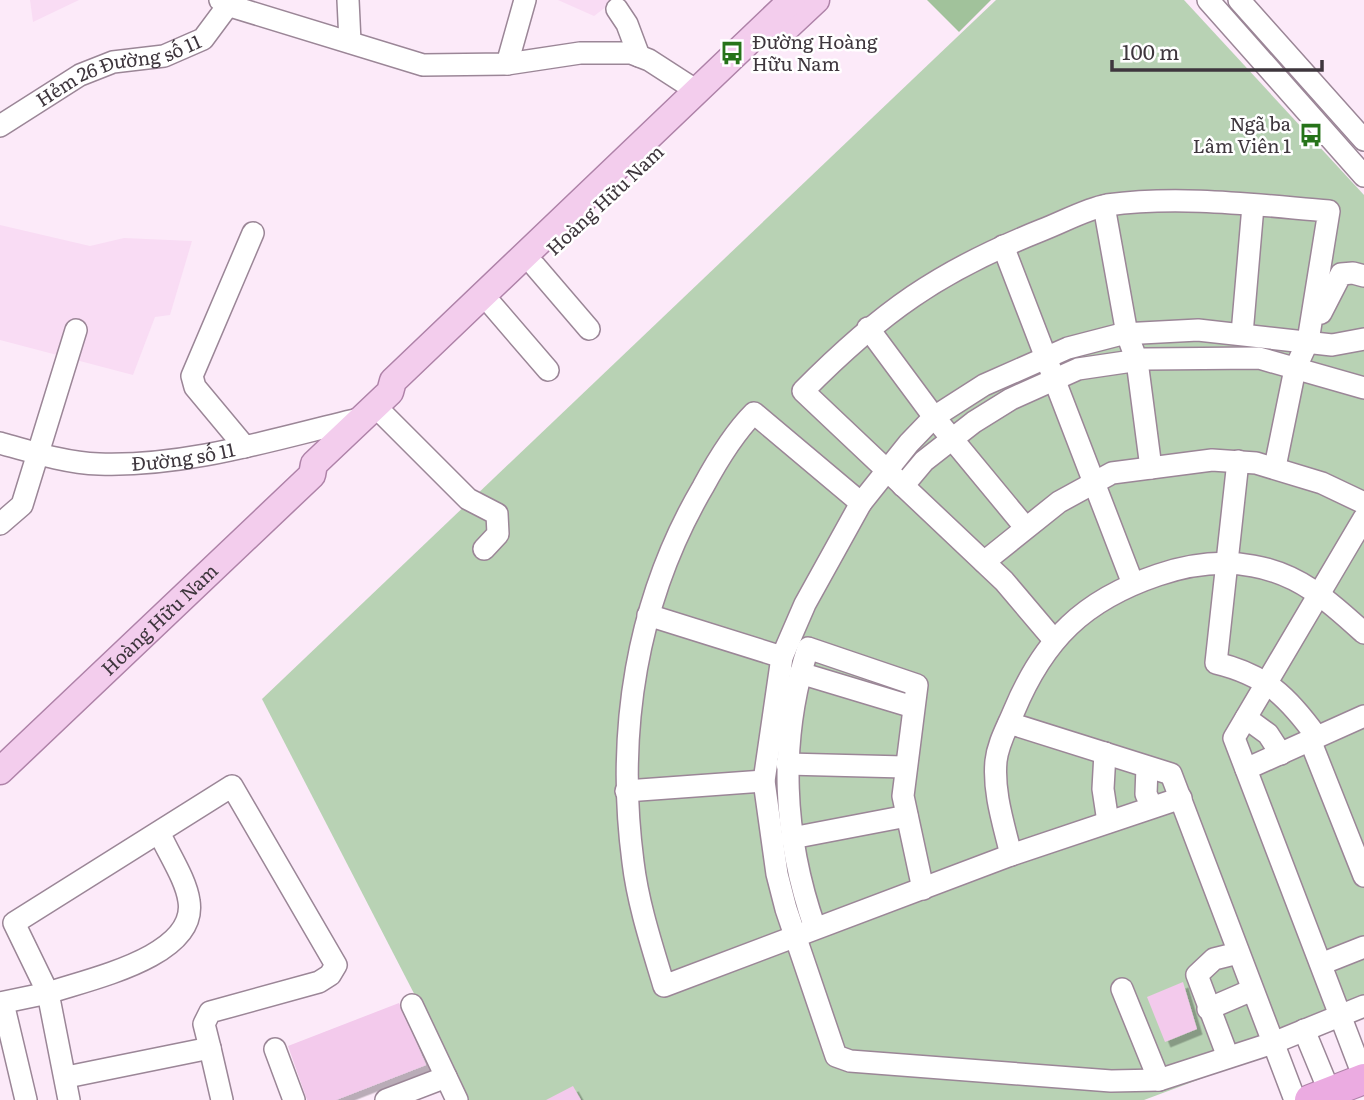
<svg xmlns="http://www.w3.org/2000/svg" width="1364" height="1100" font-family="Literata,serif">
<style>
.built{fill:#f9dcf4}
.green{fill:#b8d2b4}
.forest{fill:#a1c29b}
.building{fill:#f3caec;filter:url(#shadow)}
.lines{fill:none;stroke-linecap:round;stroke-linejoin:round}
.minor-casing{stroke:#9b8697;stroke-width:24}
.major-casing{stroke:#ae82a8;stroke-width:29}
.highway-casing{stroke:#ae82a8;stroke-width:32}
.minor{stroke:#fff;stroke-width:21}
.major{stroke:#f3cded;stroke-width:26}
.highway{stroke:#ebabe1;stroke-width:30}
.labels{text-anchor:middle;stroke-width:5;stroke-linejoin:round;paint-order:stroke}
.poi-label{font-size:19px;fill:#3e363d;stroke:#fff;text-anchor:start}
.street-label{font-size:19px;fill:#3e363d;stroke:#fff}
</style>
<defs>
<filter id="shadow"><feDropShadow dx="5.5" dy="5.5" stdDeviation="0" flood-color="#0004"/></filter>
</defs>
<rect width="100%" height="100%" fill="#fceaf9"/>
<g class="built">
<polygon points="30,0 79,0 33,22"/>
<polygon points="558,0 615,0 594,16"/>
<polygon points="0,225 90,246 124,238 192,241 170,315 155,317 133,375 0,340"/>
</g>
<polygon class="green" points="996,0 1184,0 1364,195 1364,1018 1144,1100 469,1100 262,699"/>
<polygon class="forest" points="927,0 991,0 959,32"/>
<g class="building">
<polygon points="1183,982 1197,1029 1165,1042 1147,997"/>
<polygon points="399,1003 426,1065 336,1100 307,1100 288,1046"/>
<polygon points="573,1086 581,1100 546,1100"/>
</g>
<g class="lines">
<g class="minor-casing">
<g id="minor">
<polyline points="220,0 227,5 423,65 507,64 580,53 631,53 649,60 697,91"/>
<polyline points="348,0 350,42"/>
<polyline points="1208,0 1364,176"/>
<polyline points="1239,0 1364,140"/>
<polyline points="617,9 627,24 639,56"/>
<polyline points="507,64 525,0"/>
<path id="s1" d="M0,126L80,75L113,62L164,56L203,39L232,0"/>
<polyline points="1104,206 1127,334 1137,361 1151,468"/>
<polyline points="1003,246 1133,584"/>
<polyline points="535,266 589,329"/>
<polyline points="492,305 548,370"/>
<polyline points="1321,313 1341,274 1353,273 1364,276"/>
<polyline points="868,328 934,417 1025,527"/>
<polyline points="1242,334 1253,206"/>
<polyline points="1364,339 1332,345 1198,330 1122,334 1068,348 984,385 934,417 909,443 861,503 805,604 782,657 764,781 777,874 786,909 836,1056 850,1061 1111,1081 1159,1080 1273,1043 1364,1006"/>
<polyline points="375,406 468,499 497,514 498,534 484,549"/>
<path id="s2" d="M0,443C32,452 66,463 99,464C189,467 277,438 363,418"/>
<polyline points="245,447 195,387 192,376 253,233"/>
<path d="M1238,461L1216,663C1266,675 1288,697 1317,737"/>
<polyline points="903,486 924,461 974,422 1011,399 1078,369 1146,359 1259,358 1364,388"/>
<path d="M861,503L754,413C733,434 717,461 703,487C636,601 616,732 633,862C638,904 652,946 664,986L1011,855L1181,798"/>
<polyline points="1364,518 1234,738 1364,1078"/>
<polyline points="0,524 22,505 76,330"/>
<polyline points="984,562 1059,502 1112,473 1212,460 1256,463 1322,483 1364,503"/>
<polyline points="648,615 782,657"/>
<path d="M1054,640L1004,581L803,391C881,312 939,271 1042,230C1063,222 1086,209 1107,205C1180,195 1256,205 1329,211L1308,341L1295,369L1275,467"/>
<polyline points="800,673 913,707"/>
<polyline points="1246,718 1268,734 1281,754"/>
<polyline points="1009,723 1171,774 1295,1100"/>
<polyline points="1310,740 1364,876"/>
<polyline points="1105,753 1103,789 1108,822"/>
<polyline points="787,764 904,767"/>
<polyline points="1147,767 1146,794 1152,807"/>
<polyline points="1246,769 1364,716"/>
<polyline points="626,791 764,781"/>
<polyline points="792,838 907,816"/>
<path d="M1011,855C1004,825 993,793 996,761C998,743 1007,728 1014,711C1044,639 1084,600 1158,575C1188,565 1221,560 1253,566C1300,574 1330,602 1364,633"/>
<path d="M815,928C783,837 778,741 808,648L917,685L903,796L923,889"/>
<polyline points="1321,964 1364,947"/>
<polyline points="1122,989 1159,1080"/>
<polyline points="0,1003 48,993 69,1100"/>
<polyline points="3,1003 26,1100"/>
<polyline points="412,1005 457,1100"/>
<polyline points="1208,1009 1252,990"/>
<polyline points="1304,1030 1330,1093"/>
<polyline points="210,1048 222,1100"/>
<polyline points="275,1049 294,1100"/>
<polyline points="1228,1057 1197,975 1214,959 1238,953"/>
<path d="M67,1077L210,1048L204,1024L210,1012L319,982L330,975L336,965L232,786L14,923L48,993C88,979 198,957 189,901C186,879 168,853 159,832"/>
<polyline points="386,1100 446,1077"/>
</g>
</g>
<g class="major-casing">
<g id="major">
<polyline points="784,30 816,0"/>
<path id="s3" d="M0,771L312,475L314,464L390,392L393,381L792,0"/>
</g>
</g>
<g class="highway-casing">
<polyline id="highway" points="1310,1100 1364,1079"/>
</g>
<use href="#minor" class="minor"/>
<use href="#major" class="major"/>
<use href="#highway" class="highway"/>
</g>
<defs>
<g id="bus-bare" transform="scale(1.89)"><path d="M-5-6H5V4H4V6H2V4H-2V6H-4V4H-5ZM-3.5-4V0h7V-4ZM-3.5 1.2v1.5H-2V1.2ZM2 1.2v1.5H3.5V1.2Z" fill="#267319" stroke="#fff" stroke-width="2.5" paint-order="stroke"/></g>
</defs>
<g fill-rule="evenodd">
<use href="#bus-bare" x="732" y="53"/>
<use href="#bus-bare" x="1311" y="135"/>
</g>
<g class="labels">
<g class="poi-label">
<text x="752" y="49">Đường Hoàng<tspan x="752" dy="22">Hữu Nam</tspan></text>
<text x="1291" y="131" text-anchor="end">Ngã ba<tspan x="1291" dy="22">Lâm Viên 1</tspan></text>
</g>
<g class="street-label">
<text dy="7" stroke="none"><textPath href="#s1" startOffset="133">Hẻm 26 Đường số 11</textPath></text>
<text transform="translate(605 200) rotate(-43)" y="7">Hoàng Hữu Nam</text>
<text dy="7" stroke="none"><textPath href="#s2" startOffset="186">Đường số 11</textPath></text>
<text dy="7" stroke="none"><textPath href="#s3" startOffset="220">Hoàng Hữu Nam</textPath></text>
</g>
</g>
<path d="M1112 60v10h210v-10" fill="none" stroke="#3e363d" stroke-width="3.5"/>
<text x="1122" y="60" font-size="21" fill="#3e363d" stroke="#ffffff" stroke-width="5" paint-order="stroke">100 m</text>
</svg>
